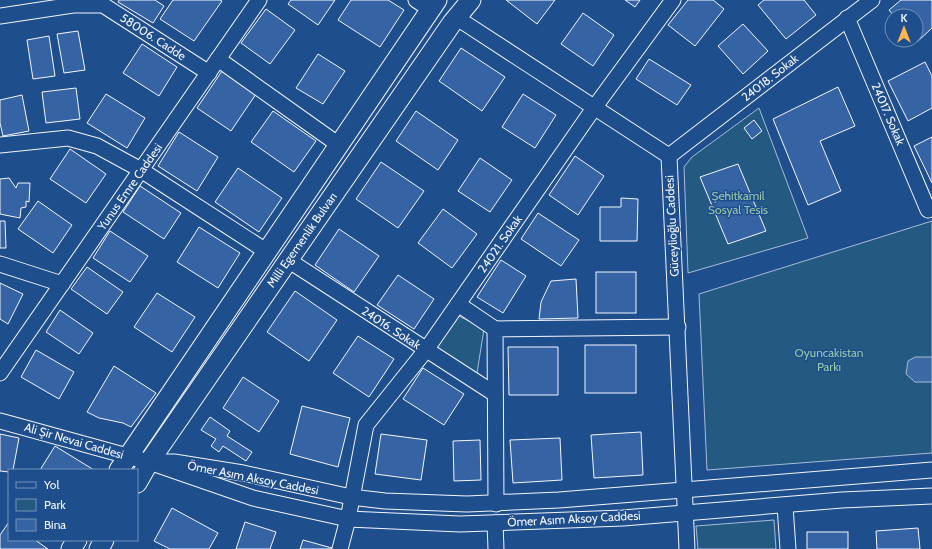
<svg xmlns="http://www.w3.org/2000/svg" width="932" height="549" font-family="Cabin,sans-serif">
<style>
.green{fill:#245a82;stroke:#a8bbd7}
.water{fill:#3b69a3;stroke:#a8bbd7}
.building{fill:#3563a3;stroke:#f2f6ff}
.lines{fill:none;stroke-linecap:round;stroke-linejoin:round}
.minor-casing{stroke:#f2f6ff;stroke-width:17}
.major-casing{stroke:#f2f6ff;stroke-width:21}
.minor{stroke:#1f4e8c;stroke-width:15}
.major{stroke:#1f4e8c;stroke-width:19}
.labels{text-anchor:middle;stroke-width:3;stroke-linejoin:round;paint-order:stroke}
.street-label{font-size:12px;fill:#f2f6ff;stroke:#1f4e8c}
.park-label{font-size:12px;fill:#97c8a6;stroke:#1f4e8c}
</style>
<rect width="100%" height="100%" fill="#1f4e8c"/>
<g class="green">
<polygon points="759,108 808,238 688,273 684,167 692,157"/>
<polygon points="932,221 932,453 707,470 699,294"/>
<polygon points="459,316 484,329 477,373 435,348"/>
<polygon points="774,520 776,549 698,549 696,526"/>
</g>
<polygon class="water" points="915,357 932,357 932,382 915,382 906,374 908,361"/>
<g class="building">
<polygon points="119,0 155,0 164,6 153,23 118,2"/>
<polygon points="173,0 220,0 222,1 194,41 160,19"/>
<polygon points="291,0 335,0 318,25 288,4"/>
<polygon points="351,0 388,0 404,10 380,47 338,20"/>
<polygon points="506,0 555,0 537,24"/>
<polygon points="625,0 640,0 635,7"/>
<polygon points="688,0 713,0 724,9 695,46 668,25"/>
<polygon points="764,0 804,0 816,15 786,39 758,5"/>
<polygon points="901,0 932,0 932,28 917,42 915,40 916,16 894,16 889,10"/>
<polygon points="266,9 295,30 270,64 241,43"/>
<polygon points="583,13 614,35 593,66 561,44"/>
<polygon points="743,24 768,51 743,74 718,46"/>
<polygon points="78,31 85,70 64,73 57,34"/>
<polygon points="49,36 55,76 33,79 27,40"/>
<polygon points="142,44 177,67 159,96 123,73"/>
<polygon points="461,48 505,77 482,111 439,81"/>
<polygon points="318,54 345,71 323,104 296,88"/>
<polygon points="649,59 691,85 677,105 636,79"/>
<polygon points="925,62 932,76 932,108 908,121 888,81"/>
<polygon points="222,71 256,94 231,131 197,108"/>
<polygon points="838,87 855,126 820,141 841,191 808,205 773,119"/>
<polygon points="76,88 80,119 46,123 42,92"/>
<polygon points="106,94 145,118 127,148 87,123"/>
<polygon points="523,94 556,115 535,148 502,127"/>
<polygon points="22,95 29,131 3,136 0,123 0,100"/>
<polygon points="273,111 316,141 294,172 251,142"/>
<polygon points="416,111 458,140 438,170 396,141"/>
<polygon points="754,120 762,131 752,139 744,128"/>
<polygon points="179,132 218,157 197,191 158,166"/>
<polygon points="932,137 932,183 914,146"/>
<polygon points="70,149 106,174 86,203 50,179"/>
<polygon points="575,156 604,176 578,215 549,195"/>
<polygon points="480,158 512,180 490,212 458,191"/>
<polygon points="381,162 424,191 398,228 356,199"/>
<polygon points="738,164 766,231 728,244 700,177"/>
<polygon points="238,168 282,198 259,232 215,202"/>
<polygon points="9,178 16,188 18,183 30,183 29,202 26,201 26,207 21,208 20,218 0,214 0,179"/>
<polygon points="140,186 181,213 164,239 123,212"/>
<polygon points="621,198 638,199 637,241 600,241 600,207 621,207"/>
<polygon points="38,201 72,225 53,253 18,229"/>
<polygon points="443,209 477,234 452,268 418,243"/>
<polygon points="538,213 579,240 561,266 521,239"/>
<polygon points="0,221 5,221 6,248 0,248"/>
<polygon points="199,227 240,253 218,288 177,262"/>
<polygon points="339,229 379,256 354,292 315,265"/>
<polygon points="110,231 148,256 130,282 93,258"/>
<polygon points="501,260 526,276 503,313 477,297"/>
<polygon points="87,267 123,292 107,314 71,289"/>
<rect x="596" y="272" width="40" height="41"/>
<polygon points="398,275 434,299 414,329 377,305"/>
<polygon points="576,279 578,318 539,319 541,302 551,281"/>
<polygon points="0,283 23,294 8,324 0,319"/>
<polygon points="295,291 337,320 309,361 267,332"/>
<polygon points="157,293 195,317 172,352 134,327"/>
<polygon points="60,310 93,333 79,354 46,332"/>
<polygon points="358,336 394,359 369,397 333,373"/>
<rect x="585" y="345" width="51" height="48"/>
<polygon points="508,347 558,347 558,395 509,395"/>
<polygon points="36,350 74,372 59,399 21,377"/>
<polygon points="114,366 156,393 131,427 123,423 99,418 87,412"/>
<polygon points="423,368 464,394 444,425 403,399"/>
<polygon points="243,377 279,401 259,432 223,408"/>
<polygon points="302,406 350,418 338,467 290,454"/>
<polygon points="210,417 230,431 227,436 252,452 246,461 223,446 219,452 211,446 216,439 201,430"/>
<polygon points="641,432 643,475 594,478 591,435"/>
<polygon points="0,434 19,438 13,470 9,470 9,472 0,471"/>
<polygon points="381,434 427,440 421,480 375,474"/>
<polygon points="560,438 562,480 513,483 510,440"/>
<polygon points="480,440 481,480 454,481 453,441"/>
<polygon points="55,446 94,470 40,470"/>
<polygon points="172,508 218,533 209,549 170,549 154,541"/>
<polygon points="9,522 9,540 35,540 48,549 0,549 0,535"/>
<polygon points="245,522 276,532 270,549 236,549"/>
<polygon points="918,528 920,549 877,549 876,531"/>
<rect x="807" y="532" width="41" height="17"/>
<polygon points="303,540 332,548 332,549 300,549"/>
</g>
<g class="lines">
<g class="minor-casing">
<g id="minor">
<polyline points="416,0 430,9"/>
<polyline points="0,16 73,5 103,5 209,73"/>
<polyline points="457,18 669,156 687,549"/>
<polyline points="847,18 928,210"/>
<polyline points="218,59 339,145"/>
<polyline points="0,145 68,138 97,146 141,170 266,251"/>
<polyline points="669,156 872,0"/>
<polyline points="288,260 495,394"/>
<polyline points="0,264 62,284"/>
<polyline points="458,304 495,329"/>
<polyline points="0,373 259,0"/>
<polyline points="0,421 149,462 253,498 348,519 460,524 623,518 842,500 932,496"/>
<polyline points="164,462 174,462 243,473 351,497 385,501 467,504 559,500 932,470"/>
<polyline points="496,504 495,329 678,327"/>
<polyline points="785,506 788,549"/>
<polyline points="495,523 496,549"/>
<polyline points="340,549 348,519 366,425 426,350 594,108 673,0"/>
</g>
</g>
<g class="major-casing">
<g id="major">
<polyline points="119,470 437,0"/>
<polyline points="137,483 149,462 452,23 471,0"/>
<polyline points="71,549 77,540"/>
<polyline points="99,549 104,540"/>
</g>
</g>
<use href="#minor" class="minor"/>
<use href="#major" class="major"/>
</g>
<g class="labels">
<g class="street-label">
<text transform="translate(153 37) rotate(33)" y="4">58006. Cadde</text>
<text transform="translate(770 78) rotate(-38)" y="4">24018. Sokak</text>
<text transform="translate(888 114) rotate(67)" y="4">24017. Sokak</text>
<text transform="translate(130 187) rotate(-55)" y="4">Yunus Emre Caddesi</text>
<text transform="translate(672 226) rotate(-93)" y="4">Güceylioğlu Caddesi</text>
<text transform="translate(302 240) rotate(-55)" y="4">Milli Egemenlik Bulvarı</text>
<text transform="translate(500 244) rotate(-55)" y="4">24021. Sokak</text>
<text transform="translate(391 328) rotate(33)" y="4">24016. Sokak</text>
<text transform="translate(74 441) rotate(16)" y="4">Ali Şir Nevai Caddesi</text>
<text transform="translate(253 478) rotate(11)" y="4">Ömer Asım Aksoy Caddesi</text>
<text transform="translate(574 519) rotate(-3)" y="4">Ömer Asım Aksoy Caddesi</text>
</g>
<g class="park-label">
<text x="738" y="200">Şehitkamil<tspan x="738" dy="14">Sosyal Tesis</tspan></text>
<text x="829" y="357">Oyuncakistan<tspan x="829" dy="14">Parkı</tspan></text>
</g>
</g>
<rect x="8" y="469" width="130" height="72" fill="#1f4e8c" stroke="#7391ba"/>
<rect x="16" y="482" width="20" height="6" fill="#1f4e8c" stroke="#7391ba"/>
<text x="44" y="489" font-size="12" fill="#f2f6ff">Yol</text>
<rect x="16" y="499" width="20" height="12" fill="#245a82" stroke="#7391ba"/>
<text x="44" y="509" font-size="12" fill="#f2f6ff">Park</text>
<rect x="16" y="519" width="20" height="12" fill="#3563a3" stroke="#7391ba"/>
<text x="44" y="529" font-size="12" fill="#f2f6ff">Bina</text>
<g transform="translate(904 28)"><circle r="19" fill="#1f4e8c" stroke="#7391ba"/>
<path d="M0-3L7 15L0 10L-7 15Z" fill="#ffb74d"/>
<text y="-6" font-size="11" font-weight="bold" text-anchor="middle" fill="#f2f6ff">K</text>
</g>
</svg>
